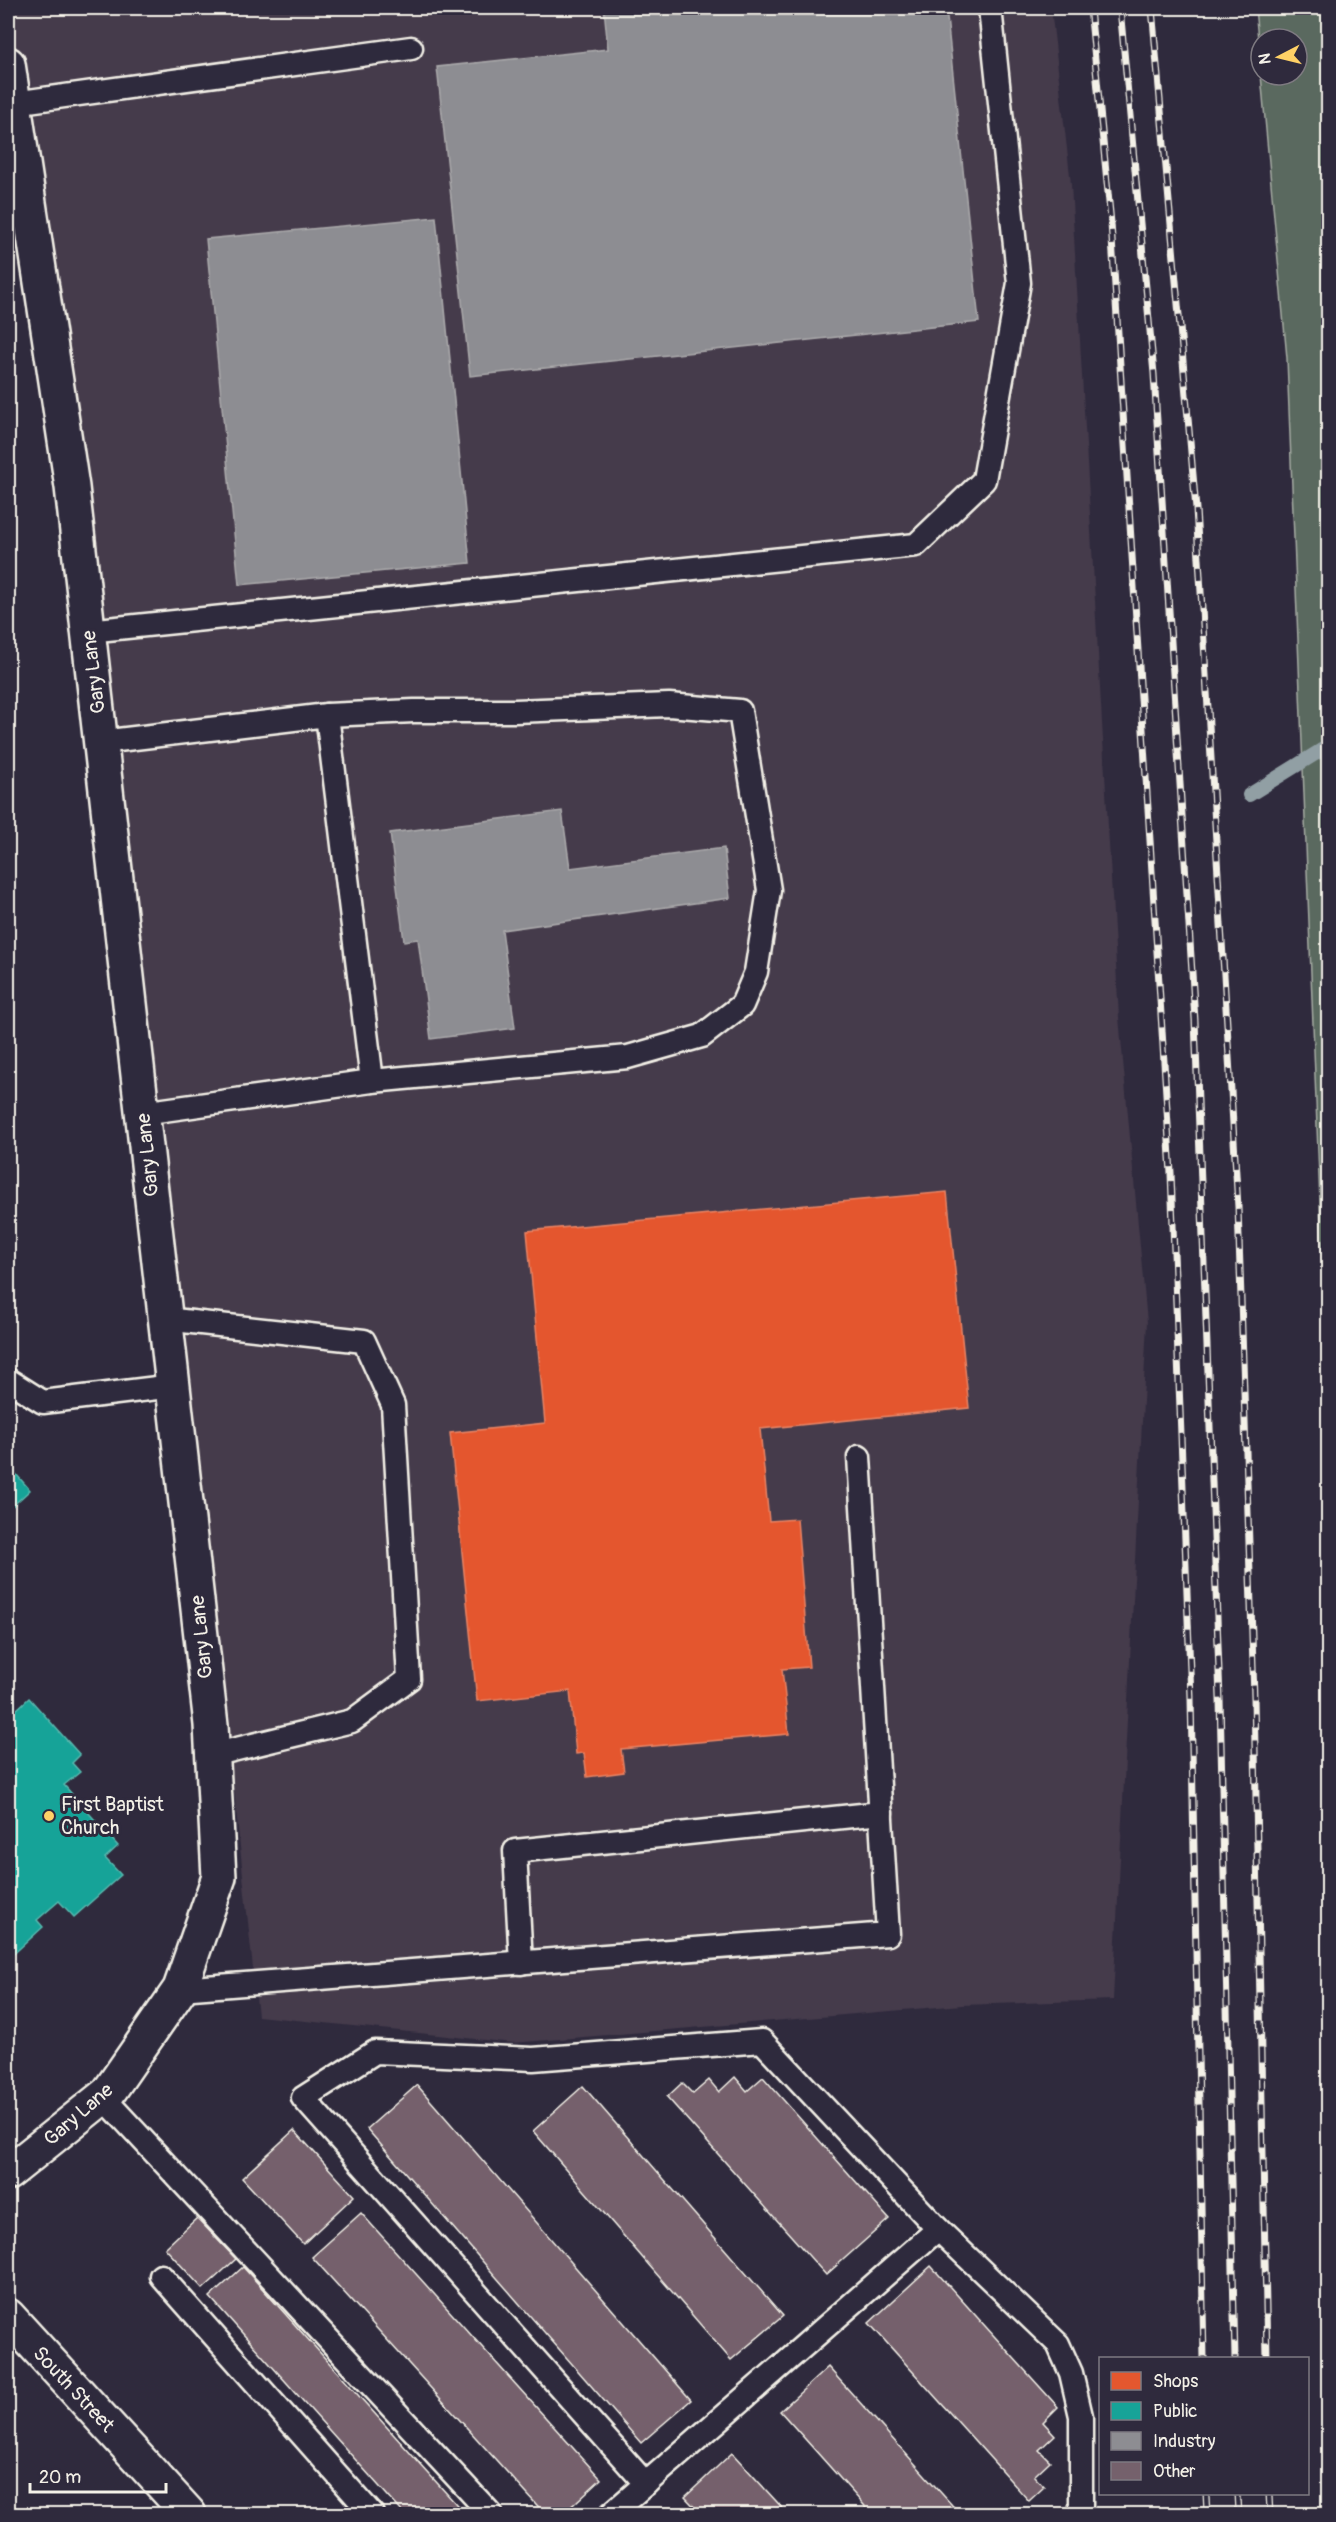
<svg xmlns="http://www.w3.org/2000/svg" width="1336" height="2522" font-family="Pangolin,sans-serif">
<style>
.built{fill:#443a4b}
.green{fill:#5a695f;stroke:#a7ada4;stroke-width:1.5}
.shops{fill:#e4572e;stroke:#e98566;stroke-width:1.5}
.public{fill:#17a398;stroke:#59bab0;stroke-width:1.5}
.industry{fill:#8d8d92;stroke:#acabac;stroke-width:1.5}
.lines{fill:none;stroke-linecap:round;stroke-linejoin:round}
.stream{stroke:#919fa4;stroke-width:14}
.building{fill:#75616c;stroke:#f4f1e8;stroke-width:1.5}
.service-casing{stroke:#f4f1e8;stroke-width:27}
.minor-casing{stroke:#f4f1e8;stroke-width:38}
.service{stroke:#2f2a3d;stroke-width:22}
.minor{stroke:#2f2a3d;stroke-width:33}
.rail-casing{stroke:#f4f1e8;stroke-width:7}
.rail{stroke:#2f2a3d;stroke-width:4.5;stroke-dasharray:14;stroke-linecap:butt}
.poi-dot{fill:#ffd166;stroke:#2f2a3d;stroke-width:2}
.labels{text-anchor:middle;stroke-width:6;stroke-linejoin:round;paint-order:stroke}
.street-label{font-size:20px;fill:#f4f1e8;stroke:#2f2a3d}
.poi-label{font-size:20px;fill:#f4f1e8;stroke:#2f2a3d;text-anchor:start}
</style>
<rect width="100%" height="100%" fill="#2f2a3d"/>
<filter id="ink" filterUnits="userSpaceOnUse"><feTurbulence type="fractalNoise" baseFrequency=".0167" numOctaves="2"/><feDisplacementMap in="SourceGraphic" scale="12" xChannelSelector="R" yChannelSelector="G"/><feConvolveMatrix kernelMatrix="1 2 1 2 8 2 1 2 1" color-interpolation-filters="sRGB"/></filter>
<g filter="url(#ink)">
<polygon class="built" points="10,8 1051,8 1071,184 1119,1017 1147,1322 1113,2000 962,2005 513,2043 258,2016 167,1162"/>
<polygon class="green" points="1255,8 1328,8 1328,1408 1287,358 1261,75 1297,75 1297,39 1261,39 1261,71"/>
<polygon class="shops" points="947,1192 969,1408 760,1429 769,1521 797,1519 809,1667 782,1669 789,1734 621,1749 624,1772 587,1777 584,1753 576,1754 570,1691 477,1701 450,1433 545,1423 527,1231"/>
<g class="public">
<polygon points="8,1465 30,1490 8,1510"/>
<polygon points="29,1698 80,1755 72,1763 80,1772 64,1785 118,1846 105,1858 121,1875 74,1917 59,1901 37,1920 43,1927 8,1959 8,1701 16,1710"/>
</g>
<g class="industry">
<polygon points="604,8 946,8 979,322 470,376 437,67 608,49"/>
<polygon points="436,217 470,563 239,585 206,239"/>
<polygon points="562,811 570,868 724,848 730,898 502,930 515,1028 431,1039 418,939 404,941 390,833"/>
</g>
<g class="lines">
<polyline class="stream" points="1249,795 1328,746"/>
</g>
<g class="building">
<polygon points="735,2077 747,2091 763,2077 889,2219 826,2275 667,2097 682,2083 693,2094 709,2080 719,2092"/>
<polygon points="417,2085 691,2400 641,2443 367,2129"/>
<polygon points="583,2086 783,2316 731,2360 533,2131"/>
<polygon points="294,2130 354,2196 303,2244 242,2178"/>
<polygon points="361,2213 601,2479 563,2514 545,2514 312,2257"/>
<polygon points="197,2218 236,2259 203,2289 165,2248"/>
<polygon points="931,2266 1058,2407 1043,2422 1055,2435 1039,2450 1050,2461 1034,2476 1044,2487 1029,2501 869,2323"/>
<polygon points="243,2267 465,2514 404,2514 210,2297"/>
<polygon points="828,2367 960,2514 872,2514 780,2411"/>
<polygon points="732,2453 788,2514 701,2514 685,2497"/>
</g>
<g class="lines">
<g class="service-casing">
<g id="service">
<polyline points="14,103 411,48"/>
<polyline points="88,631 916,545 984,480 1019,283 990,8"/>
<polyline points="327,715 414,711 515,711 669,705 740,711 769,890 756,972 742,1005 702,1036 628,1057 372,1081"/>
<polyline points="101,742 327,715 372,1081 142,1113"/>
<polyline points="165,1319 364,1341 393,1405 409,1679 352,1721 212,1755"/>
<polyline points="8,1380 43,1402 173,1386"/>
<polyline points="521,1963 515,1851 881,1813"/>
<polyline points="180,1989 888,1934 859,1457"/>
<polyline points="103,2097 491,2514"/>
<polyline points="161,2276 372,2514"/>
<polyline points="646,2484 303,2098 375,2052 533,2059 762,2041 938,2229 1058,2344 1071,2373 1081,2416 1081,2514"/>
<polyline points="611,2514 938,2229"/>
</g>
</g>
<g class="minor-casing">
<g id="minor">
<polyline points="8,64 72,487 211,1725 219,1877 180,1989 108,2093 8,2173"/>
<polyline points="8,2316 189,2514"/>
</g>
</g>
<use href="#service" class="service"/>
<use href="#minor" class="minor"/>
<g class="rail-casing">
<g id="rail">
<polyline points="1090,8 1111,223 1171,1173 1191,1698 1204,2358"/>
<polyline points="1120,8 1154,374 1195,1020 1220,1699 1235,2358"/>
<polyline points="1152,8 1196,509 1238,1207 1254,1697 1267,2358"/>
<polyline points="1206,2494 1207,2514"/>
<polyline points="1237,2494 1238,2514"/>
<polyline points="1269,2494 1270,2514"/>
</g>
</g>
<use href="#rail" class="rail"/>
</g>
</g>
<circle class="poi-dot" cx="49" cy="1816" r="6"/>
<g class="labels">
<g class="street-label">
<text transform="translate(93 672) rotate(-97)" y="7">Gary Lane</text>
<text transform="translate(147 1155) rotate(-96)" y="7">Gary Lane</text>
<text transform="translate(201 1637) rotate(-96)" y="7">Gary Lane</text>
<text transform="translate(78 2114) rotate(-41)" y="7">Gary Lane</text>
<text transform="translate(74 2389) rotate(47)" y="7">South Street</text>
</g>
<g class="poi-label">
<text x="61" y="1811">First Baptist<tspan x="61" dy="23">Church</tspan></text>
</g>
</g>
<rect width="1336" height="2522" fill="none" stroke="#2f2a3d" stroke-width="30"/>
<rect x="15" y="15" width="1306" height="2492" fill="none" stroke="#f4f1e8" stroke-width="2" filter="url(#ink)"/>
<rect x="1099" y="2357" width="210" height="138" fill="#2f2a3d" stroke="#7e7a81" stroke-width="1.5"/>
<rect x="1111" y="2372" width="30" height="18" fill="#e4572e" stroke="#7e7a81" stroke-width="1.5"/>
<text x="1153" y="2387" font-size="18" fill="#f4f1e8">Shops</text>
<rect x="1111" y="2402" width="30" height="18" fill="#17a398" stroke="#7e7a81" stroke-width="1.5"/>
<text x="1153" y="2417" font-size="18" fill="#f4f1e8">Public</text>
<rect x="1111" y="2432" width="30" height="18" fill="#8d8d92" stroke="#7e7a81" stroke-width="1.5"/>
<text x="1153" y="2447" font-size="18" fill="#f4f1e8">Industry</text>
<rect x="1111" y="2462" width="30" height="18" fill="#75616c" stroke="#7e7a81" stroke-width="1.5"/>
<text x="1153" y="2477" font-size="18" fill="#f4f1e8">Other</text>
<g transform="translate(1279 57) rotate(263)"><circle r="28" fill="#2f2a3d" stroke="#7e7a81" stroke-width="1.5"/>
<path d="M0-4.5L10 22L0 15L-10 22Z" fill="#ffd166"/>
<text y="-9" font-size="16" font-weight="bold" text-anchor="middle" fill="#f4f1e8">N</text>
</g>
<path d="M30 2483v9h136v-9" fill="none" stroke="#f4f1e8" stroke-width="3"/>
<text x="39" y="2483" font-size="18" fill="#f4f1e8" stroke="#2f2a3d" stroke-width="4.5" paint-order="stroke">20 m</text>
</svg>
